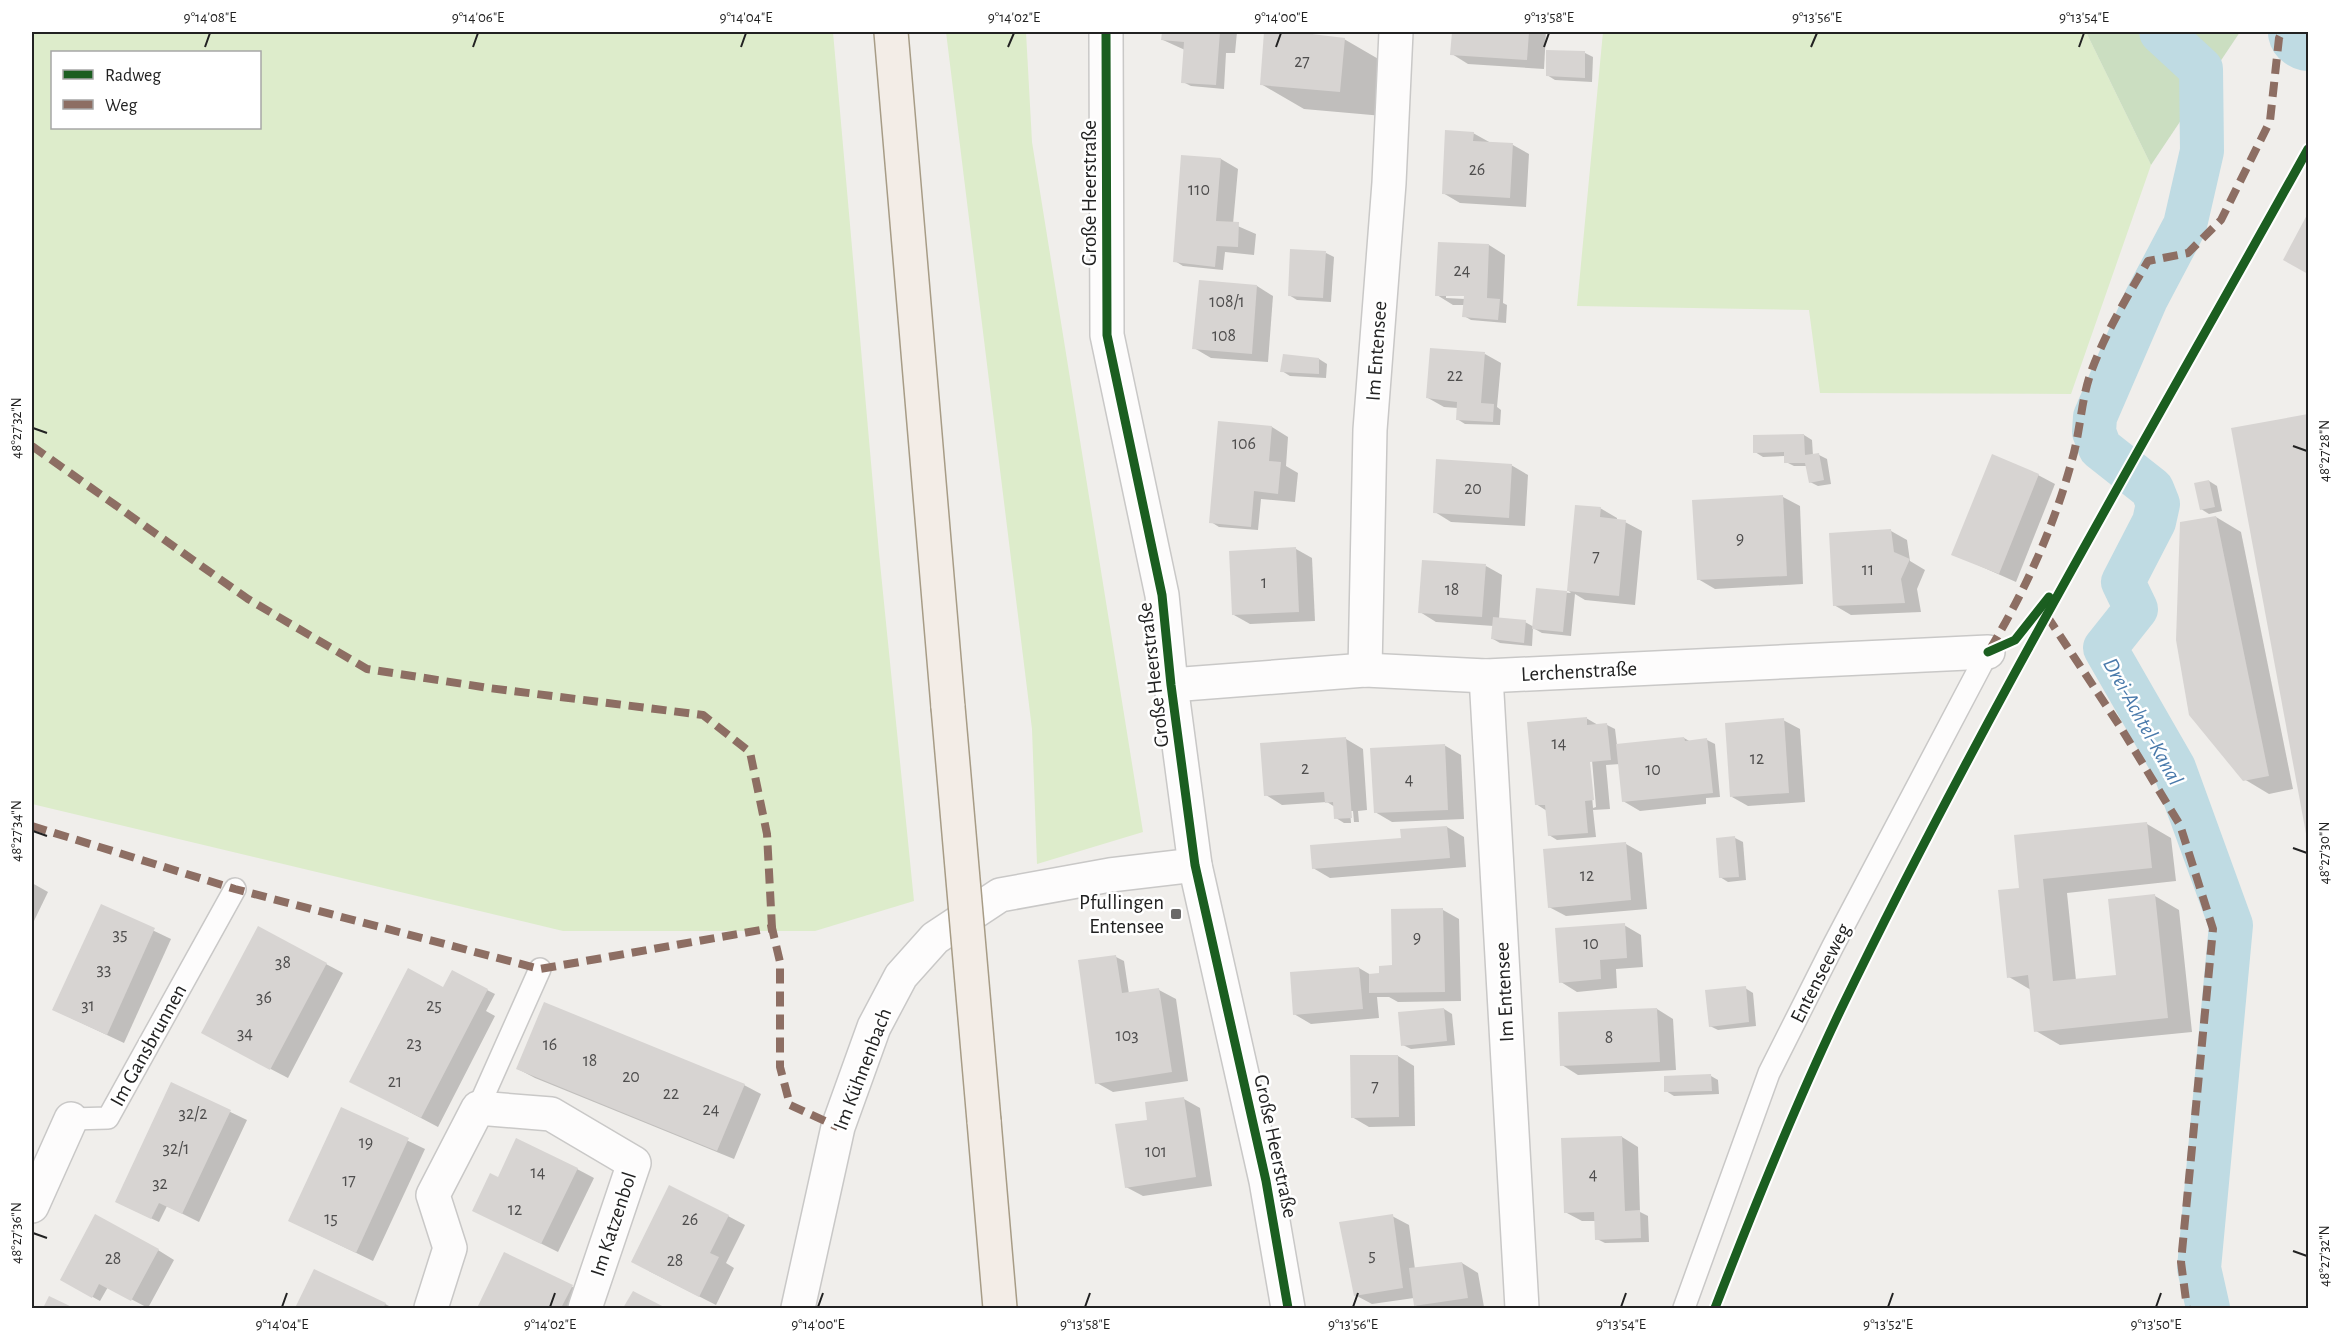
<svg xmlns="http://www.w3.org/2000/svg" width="2340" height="1340" font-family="'Alegreya Sans',sans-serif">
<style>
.grass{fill:#ddeccb;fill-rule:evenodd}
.forest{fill:#cbdec1}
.shadow{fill:#0003;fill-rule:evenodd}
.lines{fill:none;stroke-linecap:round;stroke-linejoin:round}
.canal{stroke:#bfdbe3;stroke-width:44}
.river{stroke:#bfdbe3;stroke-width:74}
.building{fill:#d7d4d2}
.service-casing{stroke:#c9c8c7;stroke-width:24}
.minor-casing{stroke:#c9c8c7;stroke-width:36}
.primary-casing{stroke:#a79c86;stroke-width:36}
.service{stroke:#fdfcfc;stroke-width:21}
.minor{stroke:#fdfcfc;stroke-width:33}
.primary{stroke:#f3ede7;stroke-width:33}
.primary-bridge-casing{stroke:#a79c86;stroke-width:36;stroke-linecap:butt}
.primary-bridge{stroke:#f3ede7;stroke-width:33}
.quiet{stroke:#8d6e63;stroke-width:8;stroke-dasharray:15 8;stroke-linecap:butt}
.cycleway-casing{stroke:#fff;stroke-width:13}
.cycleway{stroke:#1b5e20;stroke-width:9}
.ticks{fill:none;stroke:#222;stroke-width:2}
.poi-dot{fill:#6a6968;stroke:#fff;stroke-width:2}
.labels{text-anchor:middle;stroke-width:5;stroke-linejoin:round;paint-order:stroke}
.number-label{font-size:18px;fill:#4f4e4e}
.street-label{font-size:21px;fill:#222;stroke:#fff}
.poi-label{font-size:21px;fill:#222;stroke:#fff;text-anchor:end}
.water-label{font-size:22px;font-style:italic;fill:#4a7aab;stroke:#fff}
.neatline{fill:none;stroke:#222;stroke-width:2}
.ticks-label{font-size:15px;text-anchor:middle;fill:#222}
</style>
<rect width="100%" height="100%" fill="#f0eeeb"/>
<g class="grass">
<path d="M32,32H833L879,553L914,901L815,931H563L32,804ZM52,52H260V128H52Z"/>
<polygon points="946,32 1026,32 1032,142 1143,832 1037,864 1032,729"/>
<polygon points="1603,32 2086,32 2151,165 2071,394 1820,393 1809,310 1577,306"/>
</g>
<polygon class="forest" points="2086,32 2240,32 2151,165"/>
<g class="shadow">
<polygon points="1163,32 1237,32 1235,53 1226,53 1224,89 1191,86 1183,82 1185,50 1163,40"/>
<polygon points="1266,32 1308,32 1317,37 1344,39 1387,64 1383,116 1304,109 1261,84"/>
<polygon points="1453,32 1546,32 1544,69 1468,64 1452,54"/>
<polygon points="1548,52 1585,53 1593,57 1592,82 1555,80 1547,75"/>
<polygon points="1473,133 1491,143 1513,145 1529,154 1526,207 1460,203 1443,193"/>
<polygon points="1183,157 1221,159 1238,169 1233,224 1256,234 1254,255 1225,252 1223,270 1183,266 1175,261"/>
<polygon points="2308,216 2308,273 2285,259"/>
<path d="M1489,245L1505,255L1503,303L1507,305L1506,323L1471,320L1464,316V305H1453L1437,295ZM1446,295L1465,296V299L1446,298Z"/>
<polygon points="1326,253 1334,257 1331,302 1297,300 1289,295"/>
<polygon points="1257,286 1273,296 1268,362 1211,358 1194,348"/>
<polygon points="1485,354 1501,363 1497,407 1501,410 1500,425 1465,424 1457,419 1458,408 1444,407 1428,398"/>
<polygon points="1319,359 1327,364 1326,378 1290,376 1282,371"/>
<polygon points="2308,416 2308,837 2233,430"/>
<polygon points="1220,422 1272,427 1288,437 1286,466 1298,473 1295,502 1261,499 1258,530 1219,527 1211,522"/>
<polygon points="1804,435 1812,440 1813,456 1819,455 1827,459 1831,484 1818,486 1810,482 1808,466 1794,466 1786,462 1785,456 1763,457 1755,452"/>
<polygon points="1511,465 1528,475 1525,526 1451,522 1435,512"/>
<polygon points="2038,475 2055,484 2016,582 1953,554"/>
<polygon points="2209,481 2217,486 2222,511 2209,514 2201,509"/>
<polygon points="1783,497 1800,506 1803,584 1715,589 1698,579"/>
<polygon points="1600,508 1617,518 1617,521 1625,522 1642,531 1635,605 1585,600 1575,594 1571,636 1542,633 1533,628 1532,646 1500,643 1493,639 1494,626 1436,622 1420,612 1486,566 1502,575 1499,619 1525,622 1534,627 1537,590 1571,593 1568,590"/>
<polygon points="2216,517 2241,532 2293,789 2269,794 2244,779"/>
<polygon points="1891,531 1907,540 1910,561 1925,570 1917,589 1921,612 1851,615 1834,605"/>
<polygon points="1296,549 1312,558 1315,621 1250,624 1234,615"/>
<path d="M1586,718L1598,725H1607L1615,729L1617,745L1684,738L1691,742L1707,740L1715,744L1720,797L1706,798V804L1640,811L1623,801L1620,764L1606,765L1610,809L1593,810L1596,837L1557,840L1549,835L1547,811L1536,804ZM1589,760H1592L1596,807L1593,808Z"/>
<polygon points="1783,720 1800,729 1805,802 1748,806 1732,797"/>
<polygon points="1346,739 1363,749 1367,810 1358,811 1359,822 1354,822 1353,811 1350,811 1351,823 1344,823 1336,818 1335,807 1327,802 1282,805 1266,795"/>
<polygon points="1444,745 1461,755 1464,819 1392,822 1375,812"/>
<polygon points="2147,824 2171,838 2176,881 2067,893 2076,980 2117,976 2155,896 2179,910 2192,1032 2060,1045 2036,1031 2031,990 2009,977 2021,889"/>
<polygon points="1447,827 1464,837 1466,867 1330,878 1313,868"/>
<polygon points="1735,838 1743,842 1746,880 1728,882 1720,877"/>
<polygon points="1626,844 1642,853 1647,909 1566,916 1549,907"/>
<polygon points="32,883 48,892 32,925"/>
<polygon points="102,906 171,939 124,1043 54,1010"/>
<polygon points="1443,910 1459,919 1461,1001 1398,1002 1389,997 1377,997 1379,1018 1311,1024 1294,1014 1359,968 1371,975 1381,975 1393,967"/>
<polygon points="1624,925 1641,935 1643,967 1616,969 1617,988 1577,992 1561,982"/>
<polygon points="258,928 343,973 288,1078 219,1042"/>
<polygon points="1116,957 1124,961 1129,994 1159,990 1176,999 1188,1081 1113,1092 1097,1083"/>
<polygon points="1745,988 1753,993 1756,1026 1718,1030 1710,1026"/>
<polygon points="444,989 487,990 495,994 486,1011 495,1016 438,1127 368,1090"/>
<polygon points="1444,1009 1452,1014 1455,1045 1411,1049 1403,1045"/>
<polygon points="1657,1009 1673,1019 1676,1070 1578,1075 1562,1065"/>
<polygon points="1398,1056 1414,1066 1415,1126 1369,1127 1352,1117"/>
<polygon points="518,1069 744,1085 761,1094 734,1159 535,1078"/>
<polygon points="1711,1076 1718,1080 1719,1094 1674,1096 1666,1091"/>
<polygon points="172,1084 247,1120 199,1222 167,1206 159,1222 125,1206"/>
<polygon points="1184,1099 1200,1108 1212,1186 1143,1196 1126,1187 1149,1121"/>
<polygon points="342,1109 425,1149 373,1261 290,1221"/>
<polygon points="1622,1137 1638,1147 1640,1212 1648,1216 1649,1242 1605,1243 1597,1239 1596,1221 1582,1221 1565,1212"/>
<polygon points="577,1169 594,1178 558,1252 474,1210"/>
<polygon points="728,1216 745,1225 726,1263 734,1268 716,1305 649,1271"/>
<polygon points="1392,1216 1409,1225 1415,1269 1462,1263 1478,1273 1484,1307 1421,1308 1415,1305 1414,1298 1372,1304 1355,1295"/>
<polygon points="158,1250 174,1260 148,1308 108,1287 100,1301 62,1280"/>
<polygon points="505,1254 589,1295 582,1308 479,1308"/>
<polygon points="315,1271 385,1304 393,1308 297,1308"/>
<polygon points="633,1293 663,1308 625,1308"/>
</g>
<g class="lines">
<polyline class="canal" points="2161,32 2201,69 2202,151 2185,225 2146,299 2095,417 2094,432 2100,448 2152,489 2158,504 2154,522 2123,582 2136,609 2105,648 2174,768 2231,925 2199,1268 2208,1308"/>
<polyline class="river" points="2305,32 2308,34"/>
</g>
<g class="building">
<polygon points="1162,32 1220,32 1216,85 1181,83 1184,42 1161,40"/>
<polygon points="1264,32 1295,32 1345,38 1340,92 1260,85"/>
<polygon points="1452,32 1529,32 1527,60 1450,55"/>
<polygon points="1546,50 1585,51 1585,78 1546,76"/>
<polygon points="1445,130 1474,132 1473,141 1513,143 1510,198 1442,194"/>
<polygon points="1181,155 1221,158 1216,221 1239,222 1238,247 1217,246 1215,267 1173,262"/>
<polygon points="2308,213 2308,274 2283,260"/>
<polygon points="1438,242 1489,244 1487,298 1500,299 1498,320 1462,317 1464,296 1435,296"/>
<polygon points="1290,249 1326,251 1323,298 1288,296"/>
<polygon points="1199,280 1257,285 1252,354 1192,349"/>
<polygon points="1430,348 1485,352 1481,403 1494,404 1493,422 1456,420 1457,402 1426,398"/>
<polygon points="1283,354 1319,358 1319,374 1280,372"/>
<polygon points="2308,414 2308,839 2307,839 2231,428"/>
<polygon points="1218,421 1272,426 1269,461 1281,462 1278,494 1254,491 1251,527 1209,523"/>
<polygon points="1804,434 1805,455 1819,453 1824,480 1809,483 1805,463 1784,463 1784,452 1753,453 1753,435"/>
<polygon points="1992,454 2039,474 1999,574 1951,555"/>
<polygon points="1436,459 1512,464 1509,518 1433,513"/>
<polygon points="2209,480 2215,507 2200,510 2194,483"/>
<polygon points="1783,495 1787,576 1697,580 1692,500"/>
<polygon points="1575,505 1601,507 1600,517 1626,520 1619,596 1567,591"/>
<polygon points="2216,516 2269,776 2243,781 2189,715 2176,640 2180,522"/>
<polygon points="1891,529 1894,552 1910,559 1901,579 1905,603 1833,606 1829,533"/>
<polygon points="1296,547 1299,612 1232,615 1229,551"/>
<polygon points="1422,560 1486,564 1482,617 1418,613"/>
<polygon points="1536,588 1567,591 1563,632 1532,629"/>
<polygon points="1493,617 1526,620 1524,643 1491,639"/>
<polygon points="1587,717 1587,725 1607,723 1611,760 1590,762 1594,800 1585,801 1588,833 1548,836 1545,805 1535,805 1527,722"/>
<polygon points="1784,718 1789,793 1730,797 1725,723"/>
<polygon points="1346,737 1352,818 1334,819 1333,802 1325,803 1324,792 1264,796 1260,743"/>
<polygon points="1684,737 1685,741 1707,738 1713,793 1622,802 1616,744"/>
<polygon points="1445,744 1448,810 1374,813 1370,748"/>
<polygon points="2147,822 2152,868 2043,879 2053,981 2116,975 2108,899 2155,894 2168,1018 2034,1032 2028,975 2007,978 1998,890 2019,888 2014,835"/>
<polygon points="1447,826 1450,858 1312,869 1310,845 1401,838 1400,829"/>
<polygon points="1735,836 1739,877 1719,878 1716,838"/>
<polygon points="1626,842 1631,900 1548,908 1543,849"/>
<polygon points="101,904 155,928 107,1035 52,1010"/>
<polygon points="1443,908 1445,992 1369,993 1369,974 1379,973 1379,966 1392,965 1391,909"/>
<polygon points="1625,923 1627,958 1600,960 1601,979 1559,983 1555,928"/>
<polygon points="258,926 327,963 270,1070 201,1033"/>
<polygon points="1116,955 1122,993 1159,988 1172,1072 1095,1084 1078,960"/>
<polygon points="1359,967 1363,1009 1293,1015 1290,972"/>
<polygon points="408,968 443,987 452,970 488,989 421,1118 349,1082"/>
<polygon points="1746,986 1749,1022 1709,1027 1705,990"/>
<polygon points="544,1002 745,1084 717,1151 516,1069"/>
<polygon points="1444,1008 1447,1041 1401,1046 1398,1012"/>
<polygon points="1657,1008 1660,1062 1560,1066 1558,1012"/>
<polygon points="1350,1055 1398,1055 1399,1117 1351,1118"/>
<polygon points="1711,1074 1712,1091 1664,1092 1664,1076"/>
<polygon points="171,1082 231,1110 182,1214 159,1203 151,1219 115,1202"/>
<polygon points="1184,1097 1196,1177 1125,1188 1115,1124 1147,1120 1145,1102"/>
<polygon points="341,1107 409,1138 356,1253 288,1221"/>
<polygon points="1622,1136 1625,1211 1640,1210 1641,1238 1595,1240 1594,1212 1564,1213 1561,1138"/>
<polygon points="516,1138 578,1168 541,1244 472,1211 490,1173 498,1177"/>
<polygon points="669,1185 729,1215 710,1253 719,1257 699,1297 631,1262"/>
<polygon points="95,1214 159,1249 131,1301 99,1284 92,1298 60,1280"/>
<polygon points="1393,1214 1403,1288 1354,1296 1339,1222"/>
<polygon points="504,1252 573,1285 561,1308 477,1308"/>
<polygon points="1462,1262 1468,1298 1414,1306 1409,1268"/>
<polygon points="314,1269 386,1303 383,1308 295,1308"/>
<polygon points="633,1291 666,1308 623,1308"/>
<polygon points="49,1296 74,1308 43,1308"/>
</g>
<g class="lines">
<g class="service-casing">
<g id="service">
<polyline points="478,1108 540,969"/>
<polyline points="71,1119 108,1118 235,889"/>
<polyline points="1684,1308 1769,1073 1833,946 1988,652"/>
</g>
</g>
<g class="minor-casing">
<g id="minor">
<polyline points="1106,32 1107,335 1162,595 1171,685 1195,865 1266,1181 1288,1308"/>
<polyline points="1365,670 1370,430 1389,183 1396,32"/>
<polyline points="1486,676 1522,1308"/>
<polyline points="1171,685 1365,670 1486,676 1988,652"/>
<polyline points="32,1206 71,1119"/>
<polyline points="431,1308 450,1248 433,1195 478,1108 551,1114 634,1163 585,1308"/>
<polyline points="798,1308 838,1127 874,1027 901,976 935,938 1000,895 1110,875 1195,865"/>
</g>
</g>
<g class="primary-casing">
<g id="primary">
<polyline points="891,32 948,707"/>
<polyline points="984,1121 1000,1308"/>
</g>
</g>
<use href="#service" class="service"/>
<use href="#minor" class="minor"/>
<use href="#primary" class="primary"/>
<g class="primary-bridge-casing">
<polyline id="primary-bridge" points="948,707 984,1121"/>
</g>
<use href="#primary-bridge" class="primary-bridge"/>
<g class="quiet">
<polyline points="32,446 248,599 367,669 489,688 703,715 750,752 767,834 772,928"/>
<polyline points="2047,616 2121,728 2180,825 2213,929 2181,1262 2187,1308"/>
<path d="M1990,649C2025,591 2054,527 2072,460C2080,433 2081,402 2090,375C2104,335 2127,297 2148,261L2188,253L2221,220L2270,121L2279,38L2282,32"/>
<polyline points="32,826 235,889 540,969 772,928 780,962 780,1067 790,1105 838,1127"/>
</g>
<g class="cycleway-casing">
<g id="cycleway">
<polyline points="1106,32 1107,335 1162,595 1171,685 1195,865 1266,1181 1288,1308"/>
<polyline points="1988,652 2015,640 2049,597"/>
<path d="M1715,1308C1754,1207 1795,1105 1842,1007C1984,714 2150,433 2308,149"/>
</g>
</g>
<use href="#cycleway" class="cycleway"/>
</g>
<path class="ticks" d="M205,47L210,33M473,47L478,33M741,47L746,33M1008,47L1014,33M1276,47L1281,33M1544,47L1549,33M1811,47L1817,33M2079,47L2084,33M33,428L47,433M2293,446L2307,451M33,831L47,836M2293,848L2307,853M33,1233L47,1238M2293,1251L2307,1256M282,1307L287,1293M550,1307L555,1293M818,1307L823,1293M1085,1307L1090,1293M1353,1307L1358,1293M1621,1307L1626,1293M1888,1307L1893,1293M2156,1307L2161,1293"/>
<rect class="poi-dot" x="1170" y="908" width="12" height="12" rx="3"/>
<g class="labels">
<g class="number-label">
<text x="1302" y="67">27</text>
<text x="1477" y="175">26</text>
<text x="1199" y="195">110</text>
<text x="1462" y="276">24</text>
<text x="1227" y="307">108/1</text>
<text x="1224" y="341">108</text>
<text x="1455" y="381">22</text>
<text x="1244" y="449">106</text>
<text x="1473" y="494">20</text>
<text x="1740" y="544">9</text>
<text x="1596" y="562">7</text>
<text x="1868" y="575">11</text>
<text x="1264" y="588">1</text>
<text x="1452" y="595">18</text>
<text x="1559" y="749">14</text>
<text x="1757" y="764">12</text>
<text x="1305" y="774">2</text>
<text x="1653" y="775">10</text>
<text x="1409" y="785">4</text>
<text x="1587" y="881">12</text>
<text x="120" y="940">35</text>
<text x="1417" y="943">9</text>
<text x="1591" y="949">10</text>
<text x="283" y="968">38</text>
<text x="104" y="975">33</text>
<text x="264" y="1003">36</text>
<text x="88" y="1011">31</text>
<text x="434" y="1011">25</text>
<text x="245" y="1039">34</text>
<text x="1127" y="1041">103</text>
<text x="1609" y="1043">8</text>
<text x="414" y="1049">23</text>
<text x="550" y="1050">16</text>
<text x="590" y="1066">18</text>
<text x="631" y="1082">20</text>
<text x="395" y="1087">21</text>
<text x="1375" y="1092">7</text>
<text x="671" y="1099">22</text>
<text x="711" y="1115">24</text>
<text x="193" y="1119">32/2</text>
<text x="366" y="1148">19</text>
<text x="176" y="1154">32/1</text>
<text x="1156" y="1157">101</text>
<text x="538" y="1178">14</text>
<text x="1593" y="1180">4</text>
<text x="349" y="1186">17</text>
<text x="160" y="1189">32</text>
<text x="515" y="1215">12</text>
<text x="331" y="1224">15</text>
<text x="690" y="1225">26</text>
<text x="1372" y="1261">5</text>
<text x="113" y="1264">28</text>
<text x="675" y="1266">28</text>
</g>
<g class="street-label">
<text transform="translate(1089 193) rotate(-90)" y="7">Große Heerstraße</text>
<text transform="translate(1376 351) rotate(-86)" y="7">Im Entensee</text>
<text transform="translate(1579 671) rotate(-3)" y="7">Lerchenstraße</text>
<text transform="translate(1153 675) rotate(-97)" y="7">Große Heerstraße</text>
<text transform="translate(1820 973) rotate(-63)" y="7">Entenseeweg</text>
<text transform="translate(1504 992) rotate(-93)" y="7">Im Entensee</text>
<text transform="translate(148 1045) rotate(-61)" y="7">Im Gansbrunnen</text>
<text transform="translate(862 1069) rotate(-69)" y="7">Im Kühnenbach</text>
<text transform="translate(1276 1146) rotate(78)" y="7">Große Heerstraße</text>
<text transform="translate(613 1224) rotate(-72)" y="7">Im Katzenbol</text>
</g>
<g class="poi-label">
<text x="1164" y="909">Pfullingen<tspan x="1164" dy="24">Entensee</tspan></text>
</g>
<g class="water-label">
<text transform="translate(2144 721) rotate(61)" y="8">Drei-Achtel-Kanal</text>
</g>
</g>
<rect width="2340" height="1340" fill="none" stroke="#ffffff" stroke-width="66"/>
<rect x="51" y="51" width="210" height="78" fill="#ffffff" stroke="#a7a7a7" stroke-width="1.5"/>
<rect x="63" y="70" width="30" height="9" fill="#1b5e20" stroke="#a7a7a7" stroke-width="1.5"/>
<text x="105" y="81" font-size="18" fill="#222222">Radweg</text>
<rect x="63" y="100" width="30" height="9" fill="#8d6e63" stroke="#a7a7a7" stroke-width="1.5"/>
<text x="105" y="111" font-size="18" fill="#222222">Weg</text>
<rect x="33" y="33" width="2274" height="1274" class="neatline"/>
<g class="ticks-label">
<text x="210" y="22">9°14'08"E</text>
<text x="478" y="22">9°14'06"E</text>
<text x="746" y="22">9°14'04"E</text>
<text x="1014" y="22">9°14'02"E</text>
<text x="1281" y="22">9°14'00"E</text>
<text x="1549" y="22">9°13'58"E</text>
<text x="1817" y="22">9°13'56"E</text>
<text x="2084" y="22">9°13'54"E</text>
<text transform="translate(16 428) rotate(-90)" y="5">48°27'32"N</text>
<text transform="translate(2324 451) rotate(-90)" y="5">48°27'28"N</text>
<text transform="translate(16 831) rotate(-90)" y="5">48°27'34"N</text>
<text transform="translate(2324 853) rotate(-90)" y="5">48°27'30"N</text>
<text transform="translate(16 1233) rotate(-90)" y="5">48°27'36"N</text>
<text transform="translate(2324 1256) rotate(-90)" y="5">48°27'32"N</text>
<text x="282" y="1329">9°14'04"E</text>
<text x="550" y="1329">9°14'02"E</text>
<text x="818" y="1329">9°14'00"E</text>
<text x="1085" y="1329">9°13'58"E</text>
<text x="1353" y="1329">9°13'56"E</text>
<text x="1621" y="1329">9°13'54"E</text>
<text x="1888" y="1329">9°13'52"E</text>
<text x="2156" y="1329">9°13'50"E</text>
</g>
</svg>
